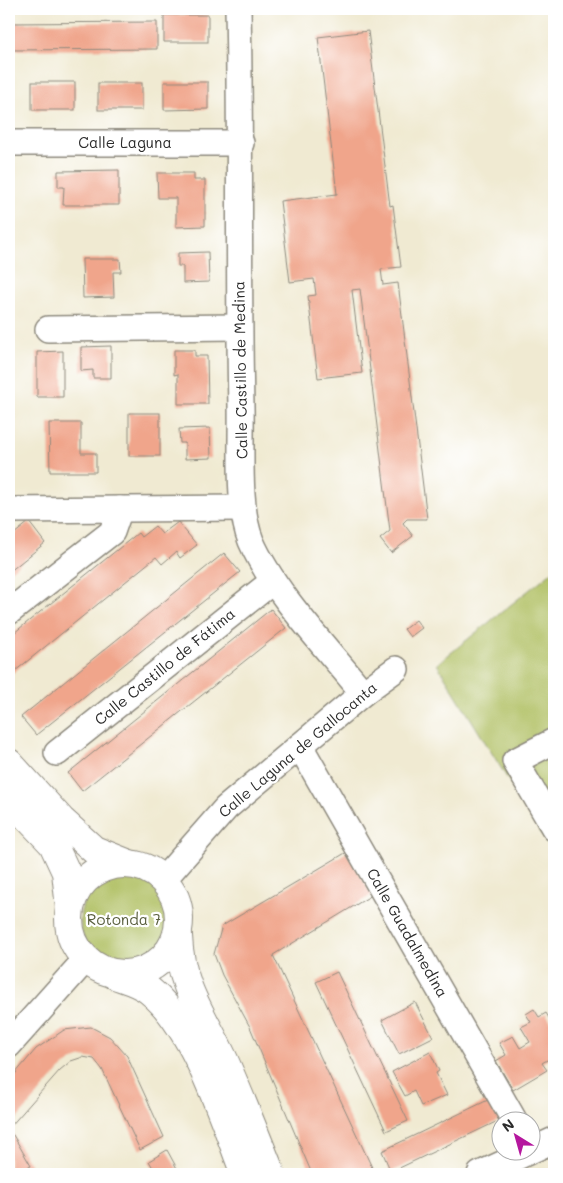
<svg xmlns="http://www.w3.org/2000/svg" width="563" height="1183" font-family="Mali,sans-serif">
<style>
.green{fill:#b0c063;stroke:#6e7647}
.building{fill:#f0a58b}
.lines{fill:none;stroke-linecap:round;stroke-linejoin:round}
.minor-casing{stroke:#8e8a7e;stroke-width:28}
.major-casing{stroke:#8e8a7e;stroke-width:30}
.minor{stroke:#fff;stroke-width:25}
.major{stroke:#fff;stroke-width:28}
.labels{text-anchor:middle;stroke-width:4.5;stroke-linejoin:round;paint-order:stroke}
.street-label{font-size:15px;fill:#2b2b2b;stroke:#fff}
.park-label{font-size:15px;fill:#5a5f3f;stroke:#fff}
</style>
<rect width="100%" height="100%" fill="#fff"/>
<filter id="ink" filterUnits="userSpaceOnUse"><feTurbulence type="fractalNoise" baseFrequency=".02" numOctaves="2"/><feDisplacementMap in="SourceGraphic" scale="10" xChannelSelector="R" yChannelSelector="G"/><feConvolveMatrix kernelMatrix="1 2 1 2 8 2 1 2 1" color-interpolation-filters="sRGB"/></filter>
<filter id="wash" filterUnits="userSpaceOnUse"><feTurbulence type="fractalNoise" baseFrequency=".0096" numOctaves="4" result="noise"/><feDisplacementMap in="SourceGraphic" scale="20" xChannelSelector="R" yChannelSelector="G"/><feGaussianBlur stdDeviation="1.12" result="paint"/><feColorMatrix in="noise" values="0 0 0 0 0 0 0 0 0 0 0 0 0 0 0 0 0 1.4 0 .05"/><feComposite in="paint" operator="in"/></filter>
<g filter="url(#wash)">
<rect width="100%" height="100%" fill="#f0ead2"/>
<g class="green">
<polygon points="554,570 554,854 437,664"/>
<circle cx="124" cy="920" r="44"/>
</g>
<g id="blocks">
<g class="building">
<rect x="164" y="15" width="44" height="27"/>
<polygon points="157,22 157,49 9,50 9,23"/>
<polygon points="368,31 390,206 393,205 401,267 381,269 383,285 398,283 427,519 407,519 403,523 413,536 391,553 380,539 390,531 360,289 352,290 362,373 318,378 308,296 316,295 314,279 290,282 280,201 337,194 318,37"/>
<rect x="32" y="82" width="43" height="28"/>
<polygon points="164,82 208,82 208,109 164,110"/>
<rect x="98" y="83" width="44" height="27"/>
<polygon points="119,170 119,205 63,205 64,187 58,187 58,171"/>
<polygon points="157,173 194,173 194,180 205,180 205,226 176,227 176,198 158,198"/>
<polygon points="208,252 209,282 183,283 183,266 178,266 178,253"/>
<polygon points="82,259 120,259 121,272 113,272 114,297 83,298"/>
<polygon points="111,346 111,378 93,378 93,370 81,371 81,347"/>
<polygon points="174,350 195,350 195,356 207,356 208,404 178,404 178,374 174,375"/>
<polygon points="63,351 63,397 37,397 37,352"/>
<rect x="129" y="413" width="31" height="43"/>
<polygon points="49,423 81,423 81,453 96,453 96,472 50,472"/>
<polygon points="210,428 211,458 185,459 185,443 180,443 179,429"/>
<polygon points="29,522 45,543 9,572 9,538"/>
<polygon points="178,522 197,545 180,558 176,552 162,564 156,557 9,676 9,637 138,533 141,537 155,526 162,534"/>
<polygon points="224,553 240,572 36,735 21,717"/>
<polygon points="271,609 286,628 82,791 68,773"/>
<polygon points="416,620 422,628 410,637 404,629"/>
<polygon points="347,852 372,895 273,955 375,1174 312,1174 250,1027 222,975 214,954 222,926"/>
<polygon points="337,972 408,1121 386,1131 316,982"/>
<polygon points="415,1002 433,1037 399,1054 382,1020"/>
<polygon points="534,1009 539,1017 546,1013 554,1026 554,1056 542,1063 547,1070 513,1090 496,1061 506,1055 499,1043 513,1036 520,1048 530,1042 521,1027 531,1022 526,1014"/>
<polygon points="91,1027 110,1037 127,1056 164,1137 140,1150 102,1069 94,1059 83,1057 71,1061 60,1070 9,1128 9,1081 36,1049 64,1030"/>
<polygon points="430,1052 439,1071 436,1073 447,1095 421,1106 414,1091 405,1096 392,1072"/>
<polygon points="490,1099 502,1119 391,1172 382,1151"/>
<polygon points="9,1132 13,1135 31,1166 25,1169 28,1174 9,1174"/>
<polygon points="167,1150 180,1174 141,1174 153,1168 149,1161"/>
</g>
</g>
</g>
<g filter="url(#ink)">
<use href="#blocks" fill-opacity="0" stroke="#8e8a7e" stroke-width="1"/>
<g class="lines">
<g class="minor-casing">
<g id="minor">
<path d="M238,9C241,141 238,274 241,406C242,444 237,507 251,541C273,592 328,649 363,693"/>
<polyline points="9,143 241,143"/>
<polyline points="48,329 239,327"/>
<polyline points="9,510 243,508"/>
<polyline points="9,612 112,532 120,509"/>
<polyline points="554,741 515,761 554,828"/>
<polyline points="300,746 514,1120"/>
<polyline points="57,753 273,581"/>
<polyline points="163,880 226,808 363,693 396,669"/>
<polyline points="9,1045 86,959"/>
<polyline points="480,1174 554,1140"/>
</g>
</g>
<g class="major-casing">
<g id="major">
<polyline points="9,763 61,820 94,850 129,864"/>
<polyline points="9,798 53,844 66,872 70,908"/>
<circle cx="124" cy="919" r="55"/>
<path d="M178,936C180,988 203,1015 224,1060C241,1098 256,1136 271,1174"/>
<path d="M115,975C126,979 141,983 150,991C195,1027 224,1120 245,1174"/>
</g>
</g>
<use href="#minor" class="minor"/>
<use href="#major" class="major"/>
</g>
</g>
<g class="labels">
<g class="street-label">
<text x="125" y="148">Calle Laguna</text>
<text transform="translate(241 370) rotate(-91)" y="5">Calle Castillo de Medina</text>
<text transform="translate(165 667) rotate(-39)" y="5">Calle Castillo de Fátima</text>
<text transform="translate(298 750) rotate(-40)" y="5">Calle Laguna de Gallocanta</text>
<text transform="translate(407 933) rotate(60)" y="5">Calle Guadalmedina</text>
</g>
<g class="park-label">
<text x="124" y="925">Rotonda 7</text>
</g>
</g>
<rect width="563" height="1183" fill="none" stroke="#fff" stroke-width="30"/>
<g transform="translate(516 1136) rotate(323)"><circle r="24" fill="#ffffff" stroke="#aaaaaa"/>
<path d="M0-4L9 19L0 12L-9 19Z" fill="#b5179e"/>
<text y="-8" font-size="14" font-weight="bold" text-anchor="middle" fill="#2b2b2b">N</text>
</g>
</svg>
